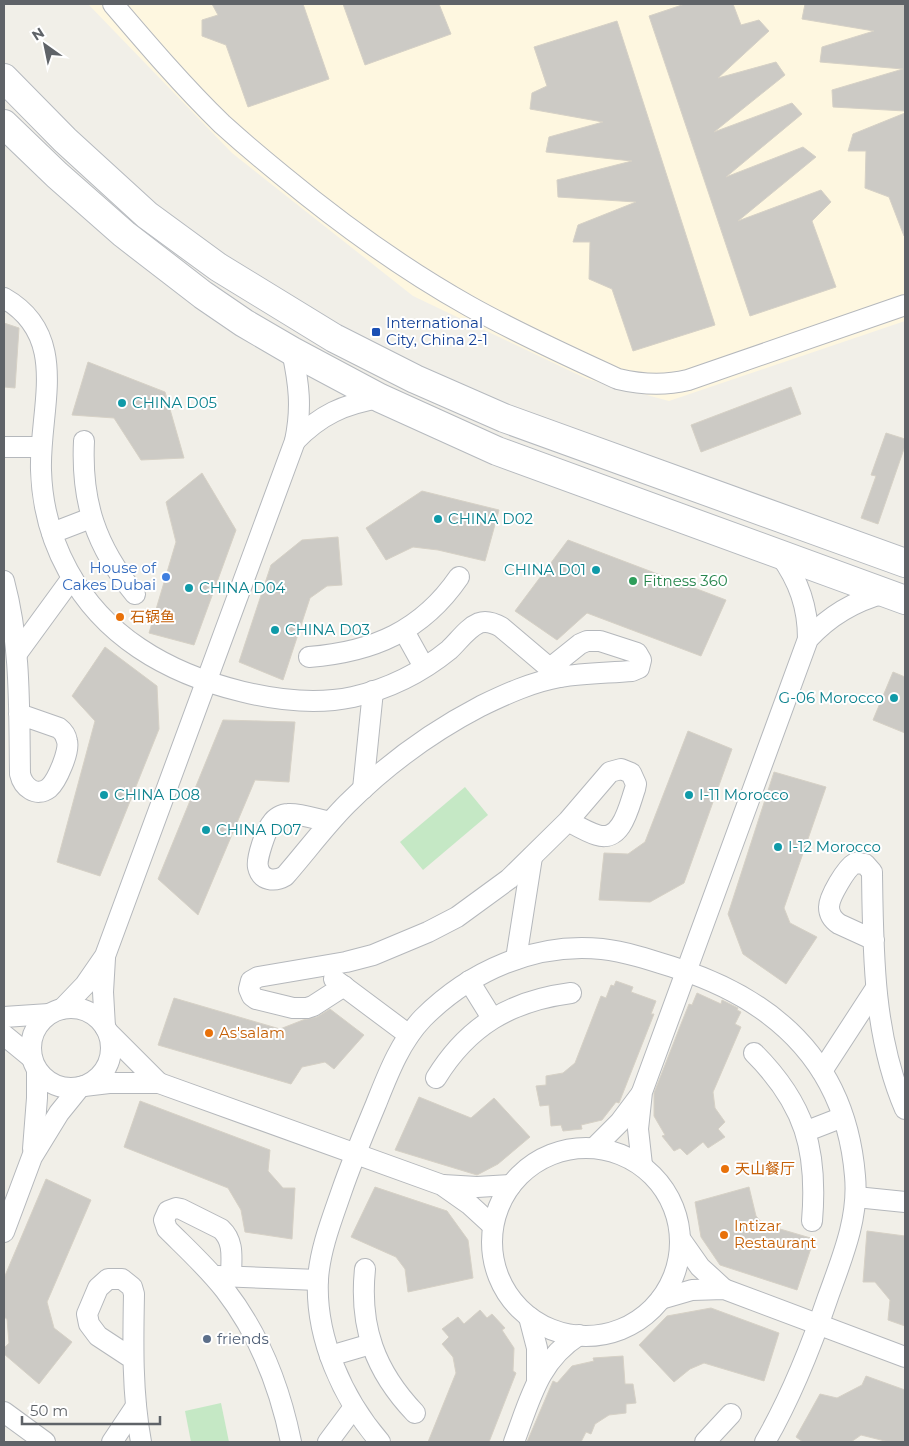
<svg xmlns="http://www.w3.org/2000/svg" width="909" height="1446" font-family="Montserrat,'Noto Sans SC',sans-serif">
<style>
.commercial{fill:#fef7e0}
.garden{fill:#c5e8c5}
.building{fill:#cccac5;stroke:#d6d1c6}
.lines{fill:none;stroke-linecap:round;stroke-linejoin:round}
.street-casing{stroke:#b5b8bc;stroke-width:22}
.secondary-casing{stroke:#b6babf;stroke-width:30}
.street{stroke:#fff;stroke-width:20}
.secondary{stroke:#fff;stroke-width:28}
.transit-dot{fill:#1a4fb4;stroke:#fff;stroke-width:2}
.culture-dot{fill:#0f9aa8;stroke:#fff;stroke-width:2}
.shop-dot{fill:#3f7fe0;stroke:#fff;stroke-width:2}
.leisure-dot{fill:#2e9e5b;stroke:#fff;stroke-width:2}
.food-dot{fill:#e8710a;stroke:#fff;stroke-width:2}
.service-dot{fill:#5c6f8a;stroke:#fff;stroke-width:2}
.labels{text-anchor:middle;stroke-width:4;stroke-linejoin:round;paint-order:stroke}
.transit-label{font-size:15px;fill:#164399;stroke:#fff;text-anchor:start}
.culture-label{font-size:15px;fill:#0d838f;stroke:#fff;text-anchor:start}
.shop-label{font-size:15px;fill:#366cbe;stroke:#fff;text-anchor:end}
.leisure-label{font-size:15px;fill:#27864d;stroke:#fff;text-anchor:start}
.food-label{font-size:15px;fill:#c56008;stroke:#fff;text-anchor:start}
.service-label{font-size:15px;fill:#4e5e75;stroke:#fff;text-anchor:start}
</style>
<rect width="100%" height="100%" fill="#f1efe8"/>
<polygon class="commercial" points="88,4 905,4 905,321 669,401 587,379 413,296 232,153"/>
<g class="garden">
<polygon points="465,787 488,815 423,870 400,842"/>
<polygon points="221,1403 229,1442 191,1442 185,1411"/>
</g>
<g class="building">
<polygon points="212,4 303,4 329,79 248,107 226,45 202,36 202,20 218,15"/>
<polygon points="343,4 439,4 451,34 365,65"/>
<polygon points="685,4 733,4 741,25 759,20 769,31 718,78 776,62 785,75 714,132 792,103 802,114 726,177 803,147 816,157 738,221 821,190 831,202 812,221 836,287 750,316 649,16"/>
<polygon points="805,4 905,4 905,111 833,107 832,90 903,69 820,62 822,47 874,31 802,19"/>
<polygon points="617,21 715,325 633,351 612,289 589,279 590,242 573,242 578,225 636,202 558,197 557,180 632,161 546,152 549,137 603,122 530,109 532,93 547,86 534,47"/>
<polygon points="905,113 905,236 904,236 889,197 865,188 866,151 848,151 853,134"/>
<polygon points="4,323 19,328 15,388 4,387"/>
<polygon points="88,362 165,392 184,458 141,460 114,418 72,415"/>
<polygon points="791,387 801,414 701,452 691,425"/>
<polygon points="886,433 905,439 905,446 878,524 861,518 876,476 871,475"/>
<polygon points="202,473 236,530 194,645 149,633 176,542 166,502"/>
<polygon points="422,491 499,510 485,561 438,550 413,547 386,560 366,528"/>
<polygon points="338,537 342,585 327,586 310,598 283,680 239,662 271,565 302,540"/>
<polygon points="568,540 726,600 701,656 587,613 557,640 515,611"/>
<polygon points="105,647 157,686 159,729 100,876 57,862 95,721 72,696"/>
<polygon points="893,672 905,677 905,733 873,720"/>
<polygon points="223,720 295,722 289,782 255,780 198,915 158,879"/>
<polygon points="688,731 732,749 684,883 650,902 599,900 604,853 628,854 645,842"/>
<polygon points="774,772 826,787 784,908 790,923 817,937 786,984 743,954 728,914"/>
<polygon points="616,981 633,987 631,992 656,1001 651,1014 654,1014 619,1103 616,1102 602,1120 581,1125 582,1129 563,1131 561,1125 551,1126 549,1105 540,1106 536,1086 546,1085 546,1076 563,1073 575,1063 601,996 606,998 611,985 614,986"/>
<polygon points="697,993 721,1004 722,1000 738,1008 737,1010 741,1012 735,1024 741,1027 713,1092 715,1108 725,1122 718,1129 725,1137 708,1148 703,1142 687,1155 680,1148 674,1151 662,1136 665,1135 654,1116 654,1093 681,1024 689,1004 692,1005"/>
<polygon points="174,998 280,1029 303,1020 317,1017 330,1009 364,1035 334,1069 325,1062 302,1067 291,1084 158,1045"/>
<polygon points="419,1097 471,1118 494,1098 530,1137 498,1164 477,1175 395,1150"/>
<polygon points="140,1101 270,1150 268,1171 283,1188 295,1188 292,1239 245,1232 241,1210 228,1188 124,1147"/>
<polygon points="46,1179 91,1200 47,1302 54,1328 72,1342 39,1384 4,1354 4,1348 9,1343 7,1319 4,1317 4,1278"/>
<polygon points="375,1187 447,1211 468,1240 473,1278 408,1292 405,1269 396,1257 351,1237"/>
<polygon points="749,1187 756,1216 763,1224 814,1239 797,1290 720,1265 701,1237 695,1202"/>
<polygon points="867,1231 905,1236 905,1326 888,1320 890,1300 875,1282 863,1282"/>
<polygon points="711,1308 779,1333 764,1381 704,1363 690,1369 674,1382 639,1345 667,1316"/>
<polygon points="480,1310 487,1318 492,1314 505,1328 502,1330 514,1348 513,1371 516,1373 489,1442 428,1442 456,1373 453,1357 442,1344 449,1337 442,1329 458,1317 464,1324"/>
<polygon points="623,1356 625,1384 633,1384 636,1403 626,1404 626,1413 609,1415 595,1424 591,1434 586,1432 581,1442 527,1442 553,1381 557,1383 572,1366 594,1361 593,1358"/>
<polygon points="866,1376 905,1390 905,1442 889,1442 861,1435 851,1442 803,1442 796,1437 820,1394 837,1398 862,1385"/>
</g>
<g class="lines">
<g class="street-casing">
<g id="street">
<path d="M113,4C148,45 183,86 222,124C242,142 262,159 283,176C341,224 403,269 469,306C517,333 568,356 618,379C643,385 664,386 688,380L905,305"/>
<path d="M4,298C71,336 39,409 41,470C43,542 79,608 139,648C194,685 288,711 353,697C388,689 422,672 449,650C458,642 467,628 479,623C487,620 494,623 501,627L560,677"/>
<path d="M84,441C81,502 96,547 135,594"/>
<path d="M295,441C320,415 344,404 380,398"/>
<polyline points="4,447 41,447"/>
<polyline points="52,533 91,518"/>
<path d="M780,555C799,581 808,607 808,639"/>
<path d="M4,581C21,644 19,709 20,774C23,787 36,798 49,788C57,781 70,751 67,741C66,735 63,731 59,728L19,714"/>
<polyline points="404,631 424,667"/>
<polyline points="18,652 72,578"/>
<path d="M309,657C373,652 422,631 459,577"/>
<polyline points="363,789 373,691"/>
<path d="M330,822C319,820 300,813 288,814C282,814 275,818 272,823C266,829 256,859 258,867C261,881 275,882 285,876C306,852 325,826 347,804C387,764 431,732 481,706C506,694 532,682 560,677C583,673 608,673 632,671L639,668L641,660L637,653L600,641H587L580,644L550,668"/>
<path d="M874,940L839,924C833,920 829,915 829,907C829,897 846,868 855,863L865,864L872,872C873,951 873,1035 905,1109"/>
<polyline points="105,958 103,992 105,1027"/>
<polyline points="516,959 532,857"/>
<polyline points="334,979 409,1035"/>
<polyline points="469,981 492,1018"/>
<path d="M344,986L313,1006L307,1008H293L256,999L252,996L249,989L251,981L258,977L346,962L373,955L428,932L457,917L509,879L568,821L610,772L621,769L631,773L636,784L635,789C629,806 622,843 597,835C587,832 577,826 568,821"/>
<circle cx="71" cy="1048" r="40"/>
<path d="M62,1009L85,985L105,956L295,441C302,408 299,384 292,351"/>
<polyline points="4,1017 49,1014"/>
<polyline points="108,1032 159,1083"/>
<polyline points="4,1035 32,1058"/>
<path d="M754,1053C805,1104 818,1150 812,1221"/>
<polyline points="822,1071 876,988"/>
<path d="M436,1078C468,1026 510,1001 571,993"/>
<polyline points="84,1086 109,1083 159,1083 442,1185 469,1204 493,1226"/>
<polyline points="807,1131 843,1117"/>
<polyline points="594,1148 620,1122 641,1094"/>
<circle cx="586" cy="1242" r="94"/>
<polyline points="33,1149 37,1098 37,1071"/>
<path d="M642,1165L638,1129L642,1092L808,639C830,615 854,601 885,593"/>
<polyline points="443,1185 477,1187 511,1185"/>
<polyline points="856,1197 905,1202"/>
<polyline points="4,1232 32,1157 59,1113 80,1087"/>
<polyline points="681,1240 700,1267 724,1289"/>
<path d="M365,1269C359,1327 375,1371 415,1413"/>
<polyline points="218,1276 318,1280"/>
<path d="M231,1277C231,1259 235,1242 221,1229L181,1209L176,1208L168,1211L164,1220L167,1229C187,1249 208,1268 225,1290C259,1334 280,1388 291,1442"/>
<polyline points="661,1299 692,1290 724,1289 905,1357"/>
<polyline points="529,1317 537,1348 537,1380"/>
<polyline points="330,1356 371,1344"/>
<path d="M133,1359L98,1336L89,1324L87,1314L98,1288L108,1279H122L132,1287L134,1294C133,1343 132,1393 141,1442"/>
<polyline points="4,1412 45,1442"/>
<polyline points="112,1442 136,1406"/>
<polyline points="328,1442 354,1407"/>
<path d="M380,1442C343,1399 315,1338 318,1279C320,1249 332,1219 342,1190C352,1161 364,1133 376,1104C388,1074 400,1042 423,1018C470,971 535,942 602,949C628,952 654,961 679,969C779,1002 846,1066 855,1176C859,1218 842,1258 828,1297C811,1347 791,1397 765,1442"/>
<path d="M514,1442C530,1400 538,1361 579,1335"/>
<polyline points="705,1442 731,1414"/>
</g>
</g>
<g class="secondary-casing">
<g id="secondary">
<polyline points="4,78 65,140 147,215 218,267 334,338 415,379 504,418 905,563"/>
<polyline points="4,124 57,175 124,234 203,295 244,323 292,351 380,398 497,451 905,600"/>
</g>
</g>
<use href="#street" class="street"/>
<use href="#secondary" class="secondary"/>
</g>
<rect class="transit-dot" x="371" y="327" width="10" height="10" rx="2.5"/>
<g class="culture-dot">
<circle cx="122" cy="403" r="5"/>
<circle cx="438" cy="519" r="5"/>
<circle cx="596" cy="570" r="5"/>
<circle cx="189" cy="588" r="5"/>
<circle cx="275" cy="630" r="5"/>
<circle cx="894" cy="698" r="5"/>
<circle cx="104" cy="795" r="5"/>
<circle cx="689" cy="795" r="5"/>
<circle cx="206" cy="830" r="5"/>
<circle cx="778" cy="847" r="5"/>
</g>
<circle class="shop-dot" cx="166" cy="577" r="5"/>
<circle class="leisure-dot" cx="633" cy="581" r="5"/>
<g class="food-dot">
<circle cx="120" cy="617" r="5"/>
<circle cx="209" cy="1033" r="5"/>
<circle cx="725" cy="1169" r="5"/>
<circle cx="724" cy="1235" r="5"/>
</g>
<circle class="service-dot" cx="207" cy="1339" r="5"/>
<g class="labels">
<g class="transit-label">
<text x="386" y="328">International<tspan x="386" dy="17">City, China 2-1</tspan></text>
</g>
<g class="culture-label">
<text x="132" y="408">CHINA D05</text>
<text x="448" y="524">CHINA D02</text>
<text x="586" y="575" text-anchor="end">CHINA D01</text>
<text x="199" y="593">CHINA D04</text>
<text x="285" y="635">CHINA D03</text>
<text x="884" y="703" text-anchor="end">G-06 Morocco</text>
<text x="114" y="800">CHINA D08</text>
<text x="699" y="800">I-11 Morocco</text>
<text x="216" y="835">CHINA D07</text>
<text x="788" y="852">I-12 Morocco</text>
</g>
<g class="shop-label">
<text x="156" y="573">House of<tspan x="156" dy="17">Cakes Dubai</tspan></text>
</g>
<g class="leisure-label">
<text x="643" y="586">Fitness 360</text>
</g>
<g class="food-label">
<text x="130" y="622">石锅鱼</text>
<text x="219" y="1038">As'salam</text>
<text x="735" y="1174">天山餐厅</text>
<text x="734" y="1231">Intizar<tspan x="734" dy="17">Restaurant</tspan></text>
</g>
<g class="service-label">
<text x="217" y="1344">friends</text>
</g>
</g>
<rect width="909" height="1446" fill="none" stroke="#5f6368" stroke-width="10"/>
<g transform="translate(45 45) rotate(327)" stroke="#ffffff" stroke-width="4" paint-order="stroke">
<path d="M0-4L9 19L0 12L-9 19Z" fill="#5f6368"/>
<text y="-8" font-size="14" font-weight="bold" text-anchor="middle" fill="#5f6368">N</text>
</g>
<path d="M22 1416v8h138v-8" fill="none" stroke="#5f6368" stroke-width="2.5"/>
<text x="30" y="1416" font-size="15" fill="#5f6368" stroke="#ffffff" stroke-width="4" paint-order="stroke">50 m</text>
</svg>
